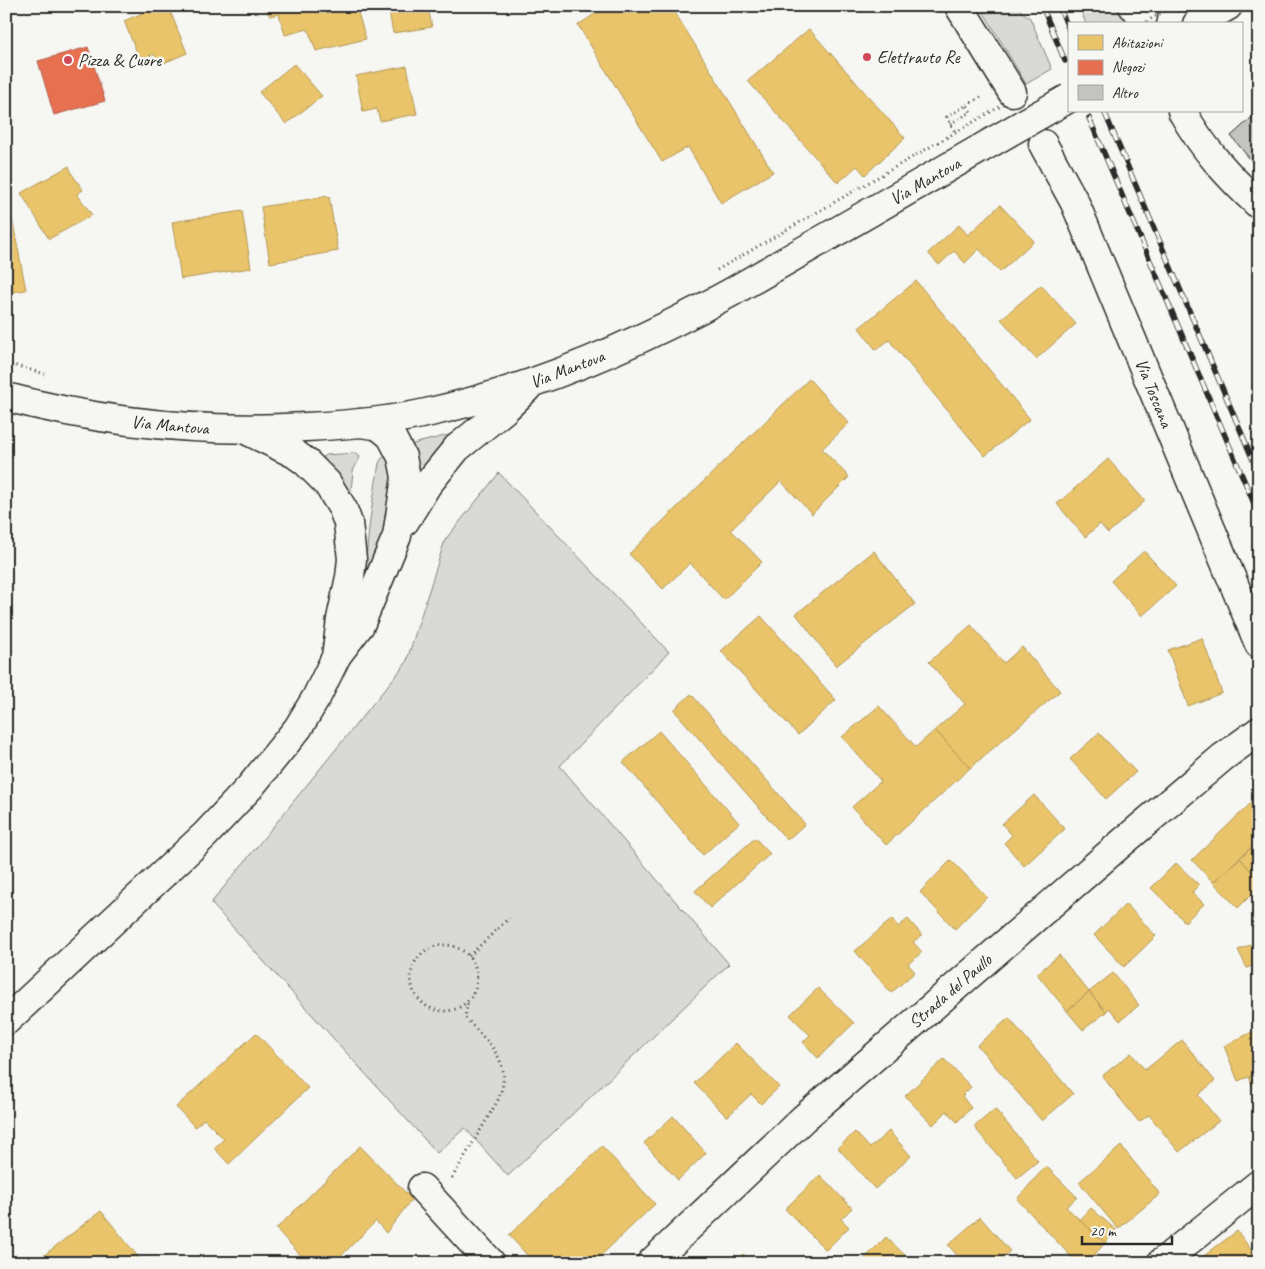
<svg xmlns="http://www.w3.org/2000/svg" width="1265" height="1269" font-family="Caveat,sans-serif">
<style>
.green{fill:#d9d9d5;stroke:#828280}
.homes{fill:#e9c46a;stroke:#b09657}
.shops{fill:#e76f51;stroke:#af5b46}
.building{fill:#c3c3c0;stroke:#2b2b2b}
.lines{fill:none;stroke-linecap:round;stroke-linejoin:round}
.minor-casing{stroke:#2b2b2b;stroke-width:31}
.secondary-casing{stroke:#2b2b2b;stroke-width:31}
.path{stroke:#2b2b2b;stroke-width:3;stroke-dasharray:1 4;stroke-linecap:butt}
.minor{stroke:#f6f6f2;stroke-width:28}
.secondary{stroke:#f6f6f2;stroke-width:28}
.rail-casing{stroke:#2b2b2b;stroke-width:5.5}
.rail{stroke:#f6f6f2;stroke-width:4;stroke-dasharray:11;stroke-linecap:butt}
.secondary-bridge-casing{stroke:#2b2b2b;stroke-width:31;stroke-linecap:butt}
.path-bridge{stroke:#2b2b2b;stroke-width:3;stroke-dasharray:1 4;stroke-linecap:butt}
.secondary-bridge{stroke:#f6f6f2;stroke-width:28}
.poi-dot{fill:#d1495b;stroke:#f6f6f2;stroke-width:2}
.labels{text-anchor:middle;stroke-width:5;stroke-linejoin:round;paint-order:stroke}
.poi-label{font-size:18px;fill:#2b2b2b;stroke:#f6f6f2;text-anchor:start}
.street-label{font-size:18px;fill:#2b2b2b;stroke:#f6f6f2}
</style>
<rect width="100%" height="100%" fill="#f6f6f2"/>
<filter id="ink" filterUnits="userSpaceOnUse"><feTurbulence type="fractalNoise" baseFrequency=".02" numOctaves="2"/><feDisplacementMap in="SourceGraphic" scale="10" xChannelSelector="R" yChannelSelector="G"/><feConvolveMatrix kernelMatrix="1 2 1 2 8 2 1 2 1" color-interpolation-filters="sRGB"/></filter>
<g filter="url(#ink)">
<g class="green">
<polygon points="980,6 1019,6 1021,11 1030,18 1052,69 1026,84"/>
<polygon points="1079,6 1116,6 1126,17 1128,24 1086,24"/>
<polygon points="456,433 423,469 419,468 412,447 413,444"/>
<polygon points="356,453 360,457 353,471 351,491 349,492 323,457 325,455"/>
<polygon points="386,456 394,467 387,525 371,569 365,568 370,519 379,463 382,458"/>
<polygon points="499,473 669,652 560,766 729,964 508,1176 465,1128 437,1153 211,903 406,663 445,540"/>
</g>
<g class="homes">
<polygon points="159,6 168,6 187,53 159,65 154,54 140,60 124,21"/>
<polygon points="263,6 356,6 366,39 316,51 308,29 285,35 279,14 270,16"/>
<polygon points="388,6 435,6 428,7 432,27 393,33"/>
<polygon points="607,6 671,6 773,172 721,203 688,147 662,162 578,25"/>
<polygon points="809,29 905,138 865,175 857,166 838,183 748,81"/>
<polygon points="6,59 13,94 6,95"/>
<polygon points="294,64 322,96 286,124 259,92"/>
<polygon points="407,66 417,114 380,121 377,109 363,112 356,76"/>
<polygon points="69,166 72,174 83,190 77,194 92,215 49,239 21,193"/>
<polygon points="6,187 26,290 6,293"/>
<polygon points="329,196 338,251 270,263 261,207"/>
<polygon points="1000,205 1034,241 1000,272 979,249 965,263 954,251 939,265 928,253 959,225 968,235"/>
<polygon points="242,211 251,268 181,279 172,222"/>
<polygon points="916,281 1030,419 985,456 889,340 876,350 859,328"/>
<polygon points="1041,285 1076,324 1036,359 1001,319"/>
<polygon points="809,379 849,423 822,449 849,477 812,514 781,481 731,530 762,562 724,600 690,563 663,589 629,554"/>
<polygon points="1108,459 1145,501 1108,533 1100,524 1085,537 1057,504"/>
<polygon points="874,551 915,604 836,666 796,614"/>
<polygon points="1144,551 1176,586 1142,616 1111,581"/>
<polygon points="761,616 836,700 798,735 721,651"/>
<polygon points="971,625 1004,663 1022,647 1060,691 970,768 935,730 965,704 929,662"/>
<polygon points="1202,638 1222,693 1188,706 1168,650"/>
<polygon points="691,694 805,824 787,840 674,710"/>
<polygon points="879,706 916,747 935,730 970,768 886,845 852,807 881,781 842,737"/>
<polygon points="659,731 739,823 703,855 623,762"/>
<polygon points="1099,733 1136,772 1106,799 1070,759"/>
<polygon points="1034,795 1065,829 1024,866 1004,843 1012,835 1002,824"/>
<polygon points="1252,802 1259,810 1259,840 1213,882 1192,860"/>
<polygon points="755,838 770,854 710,908 695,891"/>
<polygon points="1259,840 1259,881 1240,858"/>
<polygon points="1240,858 1259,881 1259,887 1238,908 1213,882"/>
<polygon points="951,860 987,897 955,929 920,892"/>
<polygon points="1176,863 1199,885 1192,892 1204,904 1185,922 1151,888"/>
<polygon points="1126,904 1156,936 1124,967 1094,935"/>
<polygon points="892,919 898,927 908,919 922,935 913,942 922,952 908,964 915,972 891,993 855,951"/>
<polygon points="1259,941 1259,963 1247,968 1238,950"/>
<polygon points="1059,955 1089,992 1067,1011 1037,974"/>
<polygon points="1113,973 1139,1005 1120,1021 1109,1008 1106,1012 1089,992"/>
<polygon points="818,988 854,1023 818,1058 803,1042 810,1035 790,1015"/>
<polygon points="1089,992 1106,1012 1083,1030 1067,1011"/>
<polygon points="1009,1018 1073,1094 1042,1121 977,1045"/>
<polygon points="1256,1030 1259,1036 1259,1073 1238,1081 1224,1046"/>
<polygon points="256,1033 308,1088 229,1164 214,1148 224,1139 204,1119 195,1127 176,1107"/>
<polygon points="1182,1040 1215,1081 1198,1095 1219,1121 1179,1152 1149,1115 1139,1122 1102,1076 1131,1053 1145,1070"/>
<polygon points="736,1043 779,1087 761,1104 751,1094 727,1117 694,1083"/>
<polygon points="944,1059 971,1087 962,1096 971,1108 957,1122 947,1111 933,1125 905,1096"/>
<polygon points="1259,1073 1259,1102 1249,1077"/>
<polygon points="995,1109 1038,1161 1017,1178 974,1127"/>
<polygon points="673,1116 706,1153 678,1180 644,1143"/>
<polygon points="889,1131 911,1156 875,1189 838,1148 855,1132 870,1148"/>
<polygon points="360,1146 412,1199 386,1233 376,1221 334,1263 308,1263 276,1229"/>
<polygon points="602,1146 655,1204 593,1263 534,1263 509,1235"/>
<polygon points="1121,1146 1160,1194 1118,1229 1079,1182"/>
<polygon points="1046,1166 1077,1197 1066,1207 1105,1243 1087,1263 1077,1263 1017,1199"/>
<polygon points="820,1175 852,1208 841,1219 849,1227 826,1250 785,1209"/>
<polygon points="1091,1208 1116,1230 1105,1243 1080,1220"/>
<polygon points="101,1211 143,1263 34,1263"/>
<polygon points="1259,1215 1259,1229 1252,1220"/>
<polygon points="980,1217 1010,1251 997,1263 964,1263 948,1245"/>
<polygon points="1237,1231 1259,1260 1259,1263 1204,1263 1201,1258"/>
<polygon points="886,1237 910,1260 906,1263 860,1263"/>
<polygon points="743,1254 751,1263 735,1263"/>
</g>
<polygon class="shops" points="88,47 105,101 54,115 38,61"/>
<polygon class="building" points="1259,111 1259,170 1231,136"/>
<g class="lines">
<g class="minor-casing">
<g id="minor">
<polyline points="959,6 1012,92"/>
<polyline points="1133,6 1143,16"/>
<path d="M1182,111C1202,148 1229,177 1259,205"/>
<polyline points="1043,144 1075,203 1259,644"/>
<polyline points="422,1188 491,1263"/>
<polyline points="651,1263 804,1118 1117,847 1223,757 1259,731"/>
<polyline points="1161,1263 1259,1184"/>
</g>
</g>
<g class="secondary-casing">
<g id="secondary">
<polyline points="1197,24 1228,6"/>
<path d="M6,397C104,423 204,433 306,427C346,425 386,422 426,413C533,389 634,346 730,293L1025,123"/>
<polyline points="248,431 295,454 306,462 327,483 343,509 348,523 352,559 350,577 341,619 336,657"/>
<polyline points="405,521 427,485 457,448 504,410 527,388"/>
<polyline points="6,1021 205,835 250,787 298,728 316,698 337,655 360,625 397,536 406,477 402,457 391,436 380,427 375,425 360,423"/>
</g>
</g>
<g class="path">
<polyline points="967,105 981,97"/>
<polyline points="950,124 971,112 967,105 947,117 955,132"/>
<polyline points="6,363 45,374"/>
<circle cx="444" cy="978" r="33"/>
<polyline points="469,956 509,918"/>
<path d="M452,1178L497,1102C516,1062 489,1045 465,1017L468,1001"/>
</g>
<use href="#minor" class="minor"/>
<use href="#secondary" class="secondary"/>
<g class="rail-casing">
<g id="rail">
<polyline points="1042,6 1065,61"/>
<polyline points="1059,6 1069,30"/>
<polyline points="1104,111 1259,474"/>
<polyline points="1089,118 1259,515"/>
</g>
</g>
<use href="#rail" class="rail"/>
<g class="secondary-bridge-casing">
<polyline id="secondary-bridge" points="1025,123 1069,98"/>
</g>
<g class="path-bridge">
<polyline points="1142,24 1173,6"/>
<polyline points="717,270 1001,106"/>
</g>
<use href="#secondary-bridge" class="secondary-bridge"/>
</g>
</g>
<g class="poi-dot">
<circle cx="867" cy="57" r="5"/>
<circle cx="68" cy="60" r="5"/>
</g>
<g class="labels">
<g class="poi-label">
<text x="877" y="63">Elettrauto Re</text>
<text x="78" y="66">Pizza &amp; Cuore</text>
</g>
<g class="street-label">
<text transform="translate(925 181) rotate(-30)" y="6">Via Mantova</text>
<text transform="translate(567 369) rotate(-21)" y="6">Via Mantova</text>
<text transform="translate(1154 393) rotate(68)" y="6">Via Toscana</text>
<text transform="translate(170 425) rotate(5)" y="6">Via Mantova</text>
<text transform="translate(950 991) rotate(-41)" y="6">Strada del Paullo</text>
</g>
</g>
<rect width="1265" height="1269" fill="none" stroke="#f6f6f2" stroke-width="25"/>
<rect x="12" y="12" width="1240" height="1244" fill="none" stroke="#2b2b2b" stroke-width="2" filter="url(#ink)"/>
<rect x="1068" y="22" width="175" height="90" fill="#f6f6f2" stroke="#a5a5a2"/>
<rect x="1078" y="35" width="25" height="15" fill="#e9c46a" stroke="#a5a5a2"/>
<text x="1112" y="48" font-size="15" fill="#2b2b2b">Abitazioni</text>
<rect x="1078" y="60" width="25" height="15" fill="#e76f51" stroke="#a5a5a2"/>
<text x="1112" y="72" font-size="15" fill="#2b2b2b">Negozi</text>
<rect x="1078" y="85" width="25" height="15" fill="#c3c3c0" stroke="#a5a5a2"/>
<text x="1112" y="98" font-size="15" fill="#2b2b2b">Altro</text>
<path d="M1082 1236v8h90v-8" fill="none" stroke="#2b2b2b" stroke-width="2.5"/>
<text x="1090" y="1236" font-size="15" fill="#2b2b2b" stroke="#f6f6f2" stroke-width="4" paint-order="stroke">20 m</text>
</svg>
